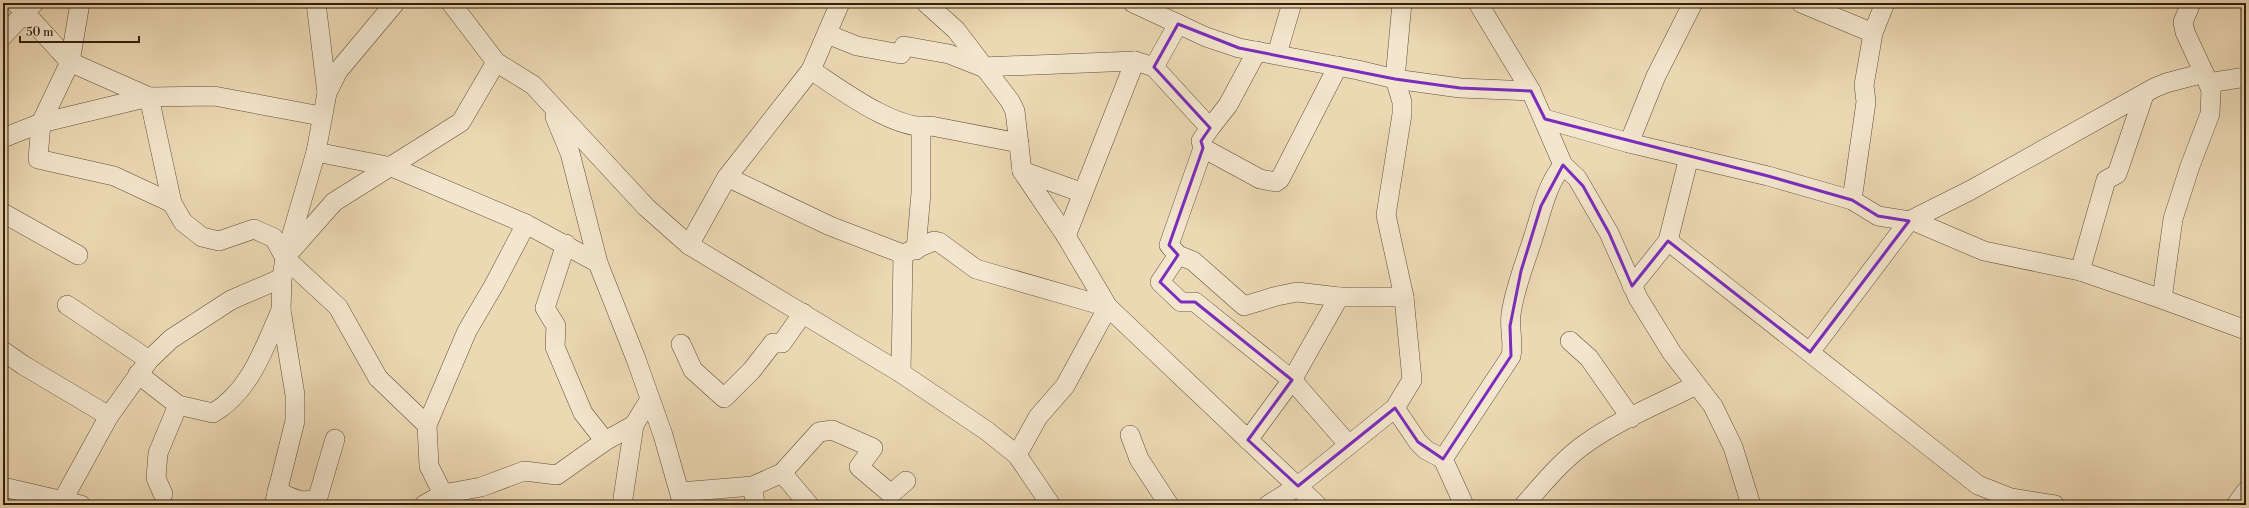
<svg xmlns="http://www.w3.org/2000/svg" width="2249" height="508" font-family="'Libre Bodoni',serif">
<style>
.lines{fill:none;stroke-linecap:round;stroke-linejoin:round}
.street-casing{stroke:#604e38;stroke-width:20}
.street{stroke:#f3e6ce;stroke-width:19}
.marked{fill:none;stroke:#7b2cbf;stroke-width:3;stroke-linejoin:round}
</style>
<rect width="100%" height="100%" fill="#ecd9b4"/>
<filter id="stains"><feTurbulence type="fractalNoise" baseFrequency=".005" numOctaves="4"/><feColorMatrix values="0 0 0 0 .2 0 0 0 0 .09 0 0 0 0 .02 0 0 0 .5 -.17"/></filter>
<radialGradient id="worn" r=".72"><stop offset=".6" stop-color="#630" stop-opacity="0"/><stop offset="1" stop-color="#630" stop-opacity=".3"/></radialGradient>
<g class="lines">
<g class="street-casing">
<g id="street">
<polyline points="16,3 70,62 149,97"/>
<polyline points="80,3 70,62 41,123 38,159 114,176 172,203"/>
<polyline points="316,3 327,93"/>
<polyline points="451,3 496,62 533,85 646,207 689,245 901,373 987,431 1017,455 1051,505"/>
<polyline points="926,3 956,30 1010,101 1015,111 1022,171 1066,236 1108,307 1317,505"/>
<polyline points="1133,3 1206,37 1239,48 1358,70 1395,79 1460,88 1531,91"/>
<polyline points="1478,3 1531,91 1563,165 1577,178 1609,233 1638,298 1672,353 1713,406 1733,447 1751,505"/>
<polyline points="1801,3 1873,33"/>
<polyline points="827,34 857,46 901,54 904,46 949,54 982,67 1135,61 1154,67 1210,128 1201,141 1203,148 1169,245 1178,255 1193,261 1244,306 1277,296 1297,292 1339,297 1404,297"/>
<polyline points="3,36 34,3"/>
<polyline points="1277,54 1292,3"/>
<polyline points="1154,67 1178,24"/>
<path d="M811,70C840,89 897,132 931,126L1019,143"/>
<polyline points="2208,83 2246,77"/>
<polyline points="149,97 172,203 183,222 202,237 219,241 254,229 274,238 285,258 338,307 378,378 427,425"/>
<polyline points="555,117 570,153 598,263 636,359 663,435 683,505"/>
<polyline points="1545,119 1629,143 1768,176 1852,200 1878,216 1916,222 1984,251 2080,271 2162,299 2246,330"/>
<polyline points="1210,128 1228,105 1257,51"/>
<polyline points="3,138 41,123 149,97 214,96 321,116"/>
<polyline points="1629,143 1656,76 1693,3"/>
<polyline points="1203,148 1260,179 1276,182 1280,179 1338,66"/>
<polyline points="316,152 392,167 526,224 598,263"/>
<polyline points="1022,171 1083,193"/>
<polyline points="727,177 830,226 903,254 934,241 939,242 976,269 1108,307 1065,386 1038,417 1017,455"/>
<polyline points="1852,200 1866,102 1864,85 1867,68 1873,33 1885,3"/>
<polyline points="3,213 78,255"/>
<polyline points="1066,236 1135,61"/>
<polyline points="1668,241 1978,485 2011,498 2055,505"/>
<polyline points="566,244 545,308 556,326 555,347 583,413 605,441"/>
<polyline points="689,245 727,177 811,70 840,3"/>
<polyline points="916,250 921,193 921,128"/>
<polyline points="288,254 334,202 461,122 496,62"/>
<polyline points="1178,255 1160,282 1181,302 1195,302 1292,380 1348,444"/>
<polyline points="2080,271 2106,180 2117,174 2144,95"/>
<polyline points="1632,286 1668,241 1689,157"/>
<polyline points="2162,299 2173,219 2190,166 2210,114 2211,90 2204,73"/>
<polyline points="67,305 149,360"/>
<polyline points="1570,341 1589,358 1631,418"/>
<polyline points="681,344 693,370 724,398 752,370 773,343 782,343 803,313"/>
<polyline points="3,351 23,365 109,416"/>
<polyline points="1810,352 1909,221 1971,190 2154,88 2166,83 2204,73 2185,32 2183,22 2191,3"/>
<polyline points="901,373 903,254"/>
<path d="M138,374L178,405L213,413C250,392 265,346 281,310"/>
<polyline points="1395,408 1418,442 1426,450 1443,459 1464,505"/>
<polyline points="1130,435 1139,459 1169,505"/>
<polyline points="1248,440 1292,380 1339,297"/>
<path d="M1443,459L1511,356C1514,343 1509,328 1511,314C1515,286 1526,261 1534,235C1542,211 1546,186 1563,165"/>
<polyline points="782,473 809,505"/>
<polyline points="753,486 755,505"/>
<polyline points="3,487 81,505"/>
<path d="M277,491C290,497 304,506 318,497L335,439"/>
<polyline points="680,492 753,486 782,473 819,432 832,430 873,448 859,467 891,494 906,481"/>
<polyline points="163,494 156,478 158,453 178,405"/>
<polyline points="60,505 109,416 149,360 171,339 231,300 282,278"/>
<polyline points="274,505 295,421 295,395 281,310 282,278 285,258 316,152 327,93 338,71 395,3"/>
<polyline points="424,505 443,494 429,466 427,425 467,331 494,285 526,224"/>
<polyline points="453,505 443,494 481,487 524,471 557,475 605,441 634,425"/>
<polyline points="622,505 634,425 650,399"/>
<polyline points="1268,505 1298,486 1395,408 1412,380 1404,297 1386,215 1402,114 1402,102 1395,79 1402,3"/>
<path d="M1524,505C1543,484 1561,461 1585,444C1618,420 1659,404 1696,385"/>
<polyline points="2236,505 2246,491"/>
</g>
</g>
<use href="#street" class="street"/>
</g>
<path class="marked" d="M1178,24L1239,48L1395,79L1460,88L1531,91L1545,119L1768,176L1852,200L1878,216L1909,221L1810,352L1668,241L1632,286L1609,233L1583,186L1563,165L1541,206L1521,271L1510,326L1511,356L1443,459L1418,442L1395,408L1298,486L1248,440L1292,380L1195,302H1181L1160,282L1178,255L1169,245L1203,148L1201,141L1210,128L1154,67Z"/>
<rect width="2249" height="508" fill="none" stroke="#ecd9b4" stroke-width="16"/>
<rect x="4" y="4" width="2241" height="500" fill="none" stroke="#311f0e" stroke-width="2"/>
<rect x="8" y="8" width="2233" height="492" fill="none" stroke="#311f0e"/>
<path d="M20 36v6h119v-6" fill="none" stroke="#311f0e" stroke-width="2"/>
<text x="26" y="36" font-size="12" fill="#311f0e" stroke="#f3e6ce" stroke-width="3" paint-order="stroke">50 m</text>
<rect width="100%" height="100%" filter="url(#stains)"/>
<rect width="100%" height="100%" fill="url(#worn)"/>
</svg>
